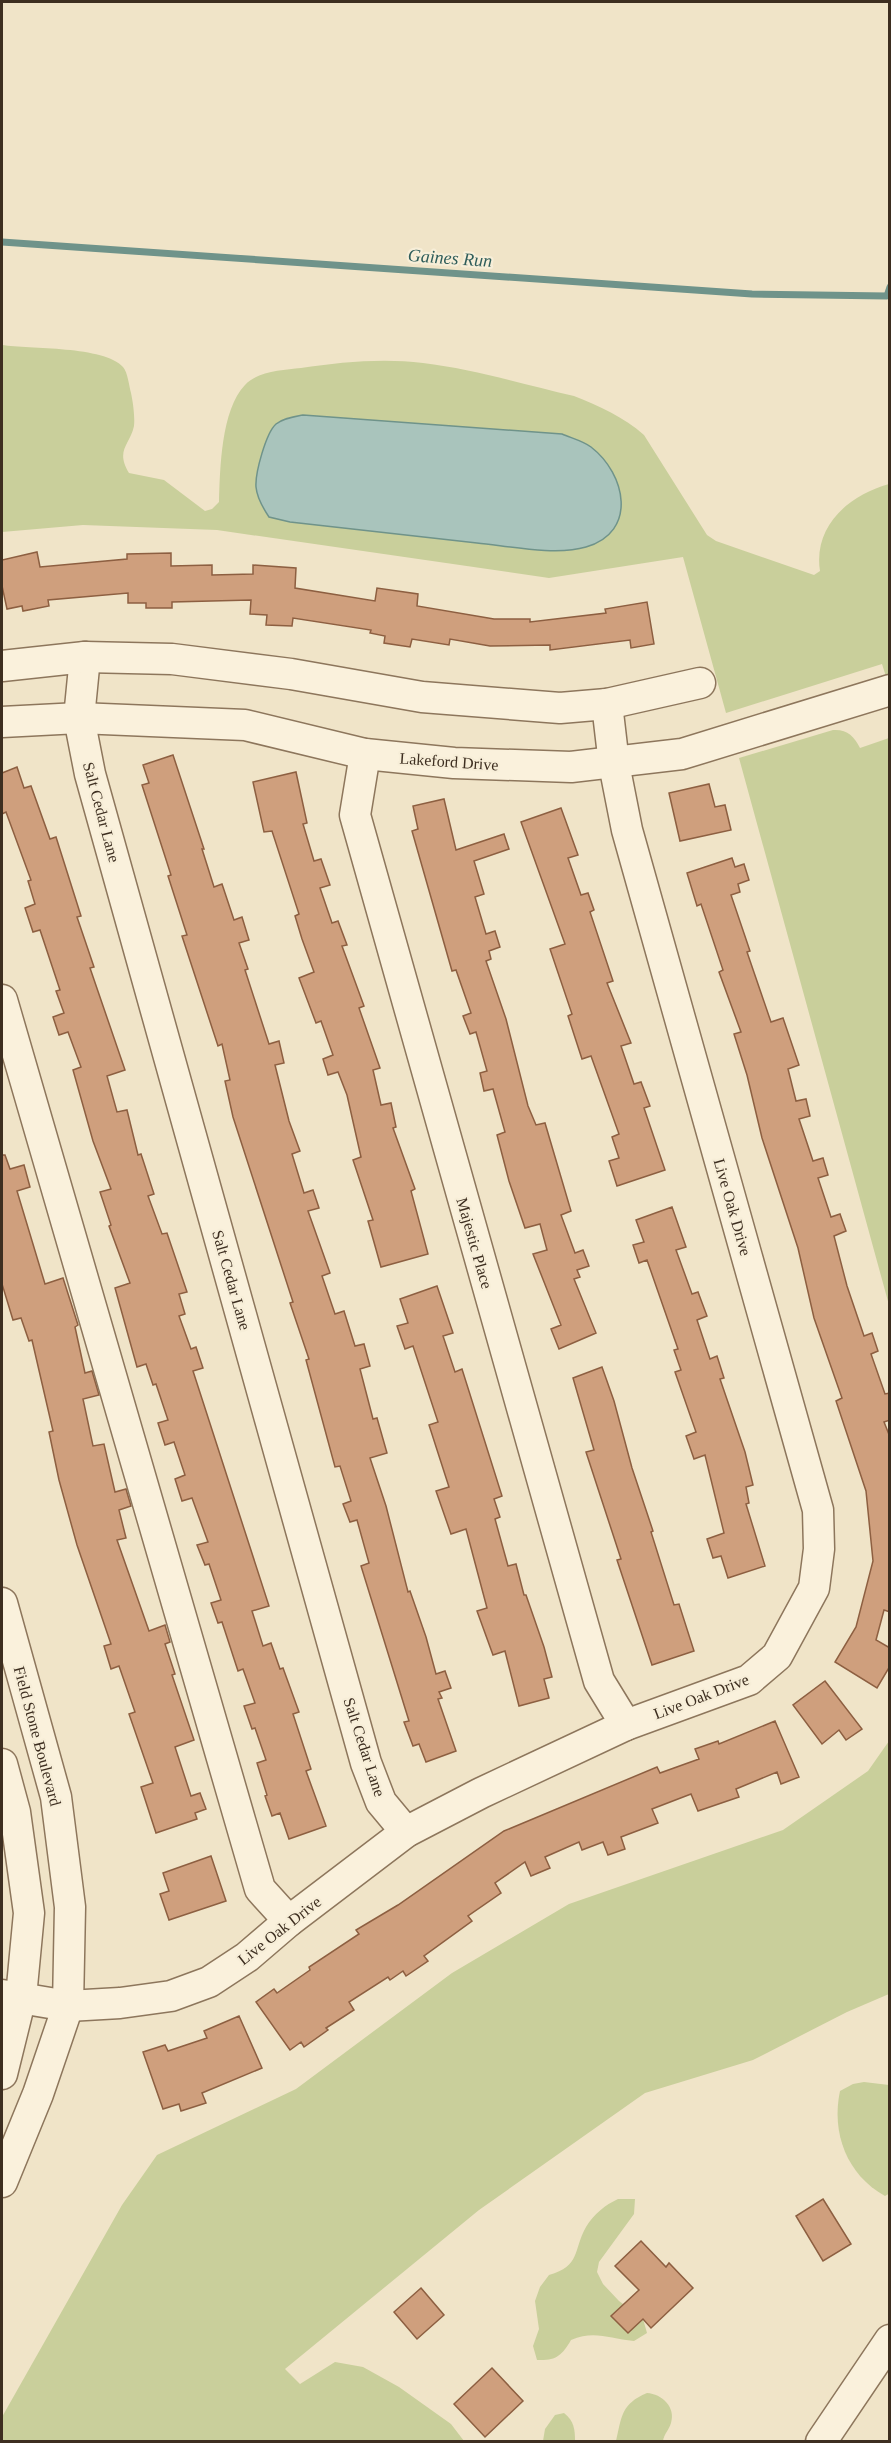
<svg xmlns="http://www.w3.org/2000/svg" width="891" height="2443" font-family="'Times New Roman',serif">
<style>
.green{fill:#c9cf9b}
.water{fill:#a9c4bc;stroke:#6f938a;stroke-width:1.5}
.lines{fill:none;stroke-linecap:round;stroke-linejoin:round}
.stream{stroke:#6f938a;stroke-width:7}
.building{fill:#cf9f7d;stroke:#8d5f41;stroke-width:1.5}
.minor-casing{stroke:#8d765c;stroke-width:33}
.minor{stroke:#faf1dc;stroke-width:30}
.labels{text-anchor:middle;stroke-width:4.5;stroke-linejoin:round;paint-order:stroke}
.street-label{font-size:16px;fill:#3d2e20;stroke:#f7eed8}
.water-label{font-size:18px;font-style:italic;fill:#2f5d5a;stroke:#f7eed8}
</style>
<rect width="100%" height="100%" fill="#f0e4c8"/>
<g class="green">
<path d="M2,345C29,349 105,346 123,367C128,373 129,386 131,393C133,402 135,417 134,426C130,445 115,450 129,473L164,480L205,511L212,509L219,502C220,469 221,410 245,385C258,371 283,370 301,368C341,362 383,358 423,363C474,369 525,385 574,396C599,406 624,417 644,435L707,535L716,541L814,575L820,571C813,526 849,495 889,484V686L882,664L726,713L683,557L549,578L217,530L83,525L2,532Z"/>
<path d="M833,730C847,729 854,736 860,748L889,738V1305L739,758Z"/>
<polygon points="889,1741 889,1994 847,2012 753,2060 645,2093 479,2210 285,2369 300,2384 335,2362 363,2367 399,2387 451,2424 464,2441 2,2441 2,2417 122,2205 157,2155 296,2089 452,1973 569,1904 783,1830 868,1771"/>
<path d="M864,2082L889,2085L890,2193L885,2196C847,2175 831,2133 840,2091L853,2084Z"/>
<path d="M618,2199H635L634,2214L599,2262L597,2272L603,2284L619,2301L643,2319L647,2333L634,2341C609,2339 595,2330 571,2340C562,2356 555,2361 537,2360L533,2346L539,2329L535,2301L540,2287L549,2275C581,2266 573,2250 586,2227C594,2214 605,2205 618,2199Z"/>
<path d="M647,2393C662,2394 676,2407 671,2423C669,2430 664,2434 663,2441H616C622,2416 621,2404 647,2393Z"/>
<path d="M564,2413C574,2421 575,2429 575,2441H543L545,2429L555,2415Z"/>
</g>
<path class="water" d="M303,415L562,434C571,438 583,441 591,447C626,474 638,532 586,547C556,556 508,546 477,543C415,536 353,529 290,522L269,517C263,508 257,498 256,487C255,473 266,433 276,424C284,418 293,417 303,415Z"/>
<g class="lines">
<polyline class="stream" points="2,242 752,294 887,296 890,287"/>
</g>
<g class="building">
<polygon points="37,552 40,567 127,559 127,554 171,553 171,566 212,565 212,575 253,574 253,565 296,568 295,588 375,601 377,588 418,594 417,606 494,619 530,619 530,622 606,613 605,609 647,602 654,644 631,648 630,640 550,650 550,645 490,646 450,639 449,645 412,639 410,647 384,643 385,636 370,633 371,630 293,618 292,626 266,625 267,615 250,614 251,600 172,602 172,608 146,608 146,603 128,603 128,593 48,600 49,606 23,611 22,606 7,609 2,586 2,560"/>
<polygon points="173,755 204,849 202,849 214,887 222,884 234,920 242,917 249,940 239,943 248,969 245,970 269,1044 279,1041 284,1063 275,1065 289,1121 300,1151 292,1154 304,1193 313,1190 319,1208 308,1211 330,1273 322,1276 335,1314 344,1311 355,1346 364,1344 370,1366 360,1369 373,1419 377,1418 387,1453 370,1458 386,1506 408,1592 410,1591 426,1637 436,1674 445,1671 451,1688 439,1692 442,1698 438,1699 456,1751 426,1762 419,1744 413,1746 404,1722 409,1721 361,1566 369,1563 357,1520 350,1522 343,1504 351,1501 340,1466 335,1467 306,1360 309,1359 290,1303 293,1302 233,1117 225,1081 230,1080 222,1044 218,1046 182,936 187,935 168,876 171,875 142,785 149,783 143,765"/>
<polygon points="17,767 24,788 31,786 50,839 56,837 81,916 77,917 94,967 90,968 125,1070 107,1076 117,1112 127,1110 138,1155 141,1154 154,1194 148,1196 162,1234 167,1233 187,1292 179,1294 185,1314 179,1316 191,1349 196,1347 203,1368 193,1371 269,1606 252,1611 263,1646 271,1643 280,1669 283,1668 299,1712 293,1714 311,1769 306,1771 326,1826 289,1839 280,1813 272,1816 265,1796 267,1795 257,1763 266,1760 255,1728 252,1729 244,1706 255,1703 243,1669 238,1671 222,1622 218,1623 211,1603 221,1600 209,1564 205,1565 197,1545 208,1542 192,1498 182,1501 175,1479 185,1475 174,1442 165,1445 158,1423 168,1420 156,1384 153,1385 146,1364 137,1367 115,1288 130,1283 109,1226 111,1225 100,1192 111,1189 93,1141 73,1070 81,1067 68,1032 59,1035 53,1017 64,1013 56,991 60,990 40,930 33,932 25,908 35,904 28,881 31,880 6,812 2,814 2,773"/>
<polygon points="296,772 307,823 303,824 314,861 321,859 330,885 320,888 332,923 338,921 347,945 342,946 364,1006 359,1008 380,1068 373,1070 381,1105 391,1103 396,1127 393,1128 415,1189 411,1191 428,1254 381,1267 368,1221 373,1220 353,1160 361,1157 347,1095 338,1072 328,1075 323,1059 333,1055 321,1021 316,1023 299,978 314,972 302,939 295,916 299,914 272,831 264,832 253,782"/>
<polygon points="709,784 715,807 725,805 731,830 680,841 669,793"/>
<polygon points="444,799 456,850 504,834 509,849 474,861 484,894 475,897 486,934 495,931 500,947 489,951 491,959 486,961 506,1019 528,1106 536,1125 545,1123 571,1211 561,1215 575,1253 583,1250 589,1266 577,1270 580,1277 574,1279 596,1333 559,1349 551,1329 561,1325 533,1254 547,1250 540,1224 525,1228 509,1181 497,1135 505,1132 493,1089 484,1091 480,1073 487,1071 476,1032 470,1034 463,1016 471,1013 456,970 452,971 412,831 418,829 413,806"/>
<polygon points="561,808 578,855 568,858 581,895 588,893 594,910 590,912 613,981 607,983 631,1043 621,1046 634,1084 641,1082 650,1106 644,1108 665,1170 617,1186 609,1161 619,1158 612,1137 619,1134 591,1056 582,1059 568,1016 572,1014 550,949 565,944 521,822"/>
<polygon points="732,858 735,867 744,864 749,880 738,884 740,892 731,895 750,951 747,952 771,1022 783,1018 799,1065 788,1069 796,1101 806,1099 810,1116 799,1119 813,1161 823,1158 828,1175 818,1178 831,1217 840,1214 846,1231 834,1236 847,1286 864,1336 872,1333 878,1351 871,1354 885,1394 890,1393 890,1420 884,1422 890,1437 890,1612 884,1610 876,1640 890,1648 890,1666 877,1688 835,1662 856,1627 873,1561 866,1491 836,1401 842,1398 814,1318 798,1248 762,1138 747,1075 734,1034 741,1032 719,972 723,970 701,904 697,906 687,873"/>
<polygon points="2,1155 5,1155 10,1169 24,1165 30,1187 17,1191 45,1284 63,1278 78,1325 75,1327 85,1373 92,1371 99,1395 83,1399 93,1446 104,1444 115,1492 126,1489 131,1506 119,1510 126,1538 117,1540 149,1631 165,1625 170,1642 165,1644 175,1674 172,1675 194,1740 175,1747 191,1796 200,1793 206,1809 195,1813 197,1819 156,1833 141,1787 153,1783 129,1714 135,1712 119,1666 111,1669 104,1646 111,1644 77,1545 59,1480 49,1432 53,1431 32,1340 29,1341 21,1318 13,1320 2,1284"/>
<polygon points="672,1207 686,1247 676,1250 692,1294 698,1292 707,1316 697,1320 710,1359 717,1356 724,1378 720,1379 745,1452 753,1485 746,1487 749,1503 746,1504 765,1566 728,1578 721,1556 713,1558 707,1539 724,1533 705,1455 694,1459 686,1436 696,1432 675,1372 681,1370 674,1350 678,1349 647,1260 639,1263 633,1245 644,1242 636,1220"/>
<polygon points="437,1286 453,1333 443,1336 455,1372 462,1369 502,1496 494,1499 500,1517 495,1519 508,1566 516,1564 524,1595 526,1595 544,1647 552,1677 544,1679 549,1698 519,1706 505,1651 493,1655 477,1611 487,1608 466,1529 451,1534 436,1491 449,1487 429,1425 438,1422 413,1346 405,1349 397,1326 408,1323 400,1299"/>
<polygon points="602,1367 614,1401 632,1468 653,1531 651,1532 674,1605 679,1604 694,1651 652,1665 617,1560 621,1559 586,1452 594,1450 573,1378"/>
<polygon points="825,1681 862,1729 846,1740 839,1730 822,1744 793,1705"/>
<polygon points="775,1721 799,1777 781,1784 777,1772 736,1789 739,1797 698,1811 691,1794 652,1809 658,1823 621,1837 625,1849 608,1855 603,1842 582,1850 579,1842 545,1857 550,1868 531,1876 525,1862 495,1883 501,1893 468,1916 472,1921 424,1956 428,1961 406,1976 403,1971 390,1980 388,1977 349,2002 354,2010 326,2028 328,2030 304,2047 301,2042 290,2050 256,2002 274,1989 277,1993 310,1970 309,1967 359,1934 356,1930 398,1905 504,1831 657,1767 660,1773 699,1759 695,1749 718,1741 719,1744"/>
<polygon points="211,1856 226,1901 169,1920 160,1894 169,1891 163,1873"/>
<polygon points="239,2016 262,2068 202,2093 206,2103 181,2111 179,2104 163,2109 143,2052 165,2045 168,2051 207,2038 204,2031"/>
<polygon points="823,2199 851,2244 823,2261 796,2216"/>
<polygon points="641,2241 666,2267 669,2263 693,2288 651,2328 643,2319 628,2333 611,2316 639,2290 615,2266"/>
<polygon points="421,2288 444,2315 417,2339 394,2312"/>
<polygon points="492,2368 523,2401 485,2437 454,2404"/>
</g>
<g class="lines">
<g class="minor-casing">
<g id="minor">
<polyline points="85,657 79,718 90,774 366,1763 381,1802 406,1832"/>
<polyline points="2,666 85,657 172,659 291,674 422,697 560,708 607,704 700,683"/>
<polyline points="2,722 79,718 245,725 365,754 454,763 571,767 682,754 890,690"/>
<polyline points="365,754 355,815 599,1681 626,1725"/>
<polyline points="2,1000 260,1889 289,1921"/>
<polyline points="2,1603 56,1797 70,1907 68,2006 38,2094 2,2182"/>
<polyline points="2,1764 15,1812 29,1913 21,1997 2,2074"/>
<polyline points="2,1995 68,2006 120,2003 171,1996 209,1982 247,1957 289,1921 406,1832 481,1793 626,1725 749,1680 777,1656 814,1588 819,1549 818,1510 627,830 614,764 607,704"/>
<polyline points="821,2442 890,2340"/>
</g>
</g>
<use href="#minor" class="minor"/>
</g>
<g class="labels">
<g class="street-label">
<text transform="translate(449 761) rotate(4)" y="6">Lakeford Drive</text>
<text transform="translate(102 812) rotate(75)" y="6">Salt Cedar Lane</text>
<text transform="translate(733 1207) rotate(74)" y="6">Live Oak Drive</text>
<text transform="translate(475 1243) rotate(74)" y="6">Majestic Place</text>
<text transform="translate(232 1280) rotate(74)" y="6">Salt Cedar Lane</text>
<text transform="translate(701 1696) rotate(-21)" y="6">Live Oak Drive</text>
<text transform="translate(38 1736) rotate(75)" y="6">Field Stone Boulevard</text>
<text transform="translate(365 1747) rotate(72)" y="6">Salt Cedar Lane</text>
<text transform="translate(279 1930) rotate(-38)" y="6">Live Oak Drive</text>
</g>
<g class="water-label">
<text transform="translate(450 258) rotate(4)" y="6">Gaines Run</text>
</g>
</g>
<rect width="891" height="2443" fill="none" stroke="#3d2e20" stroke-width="6"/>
</svg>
